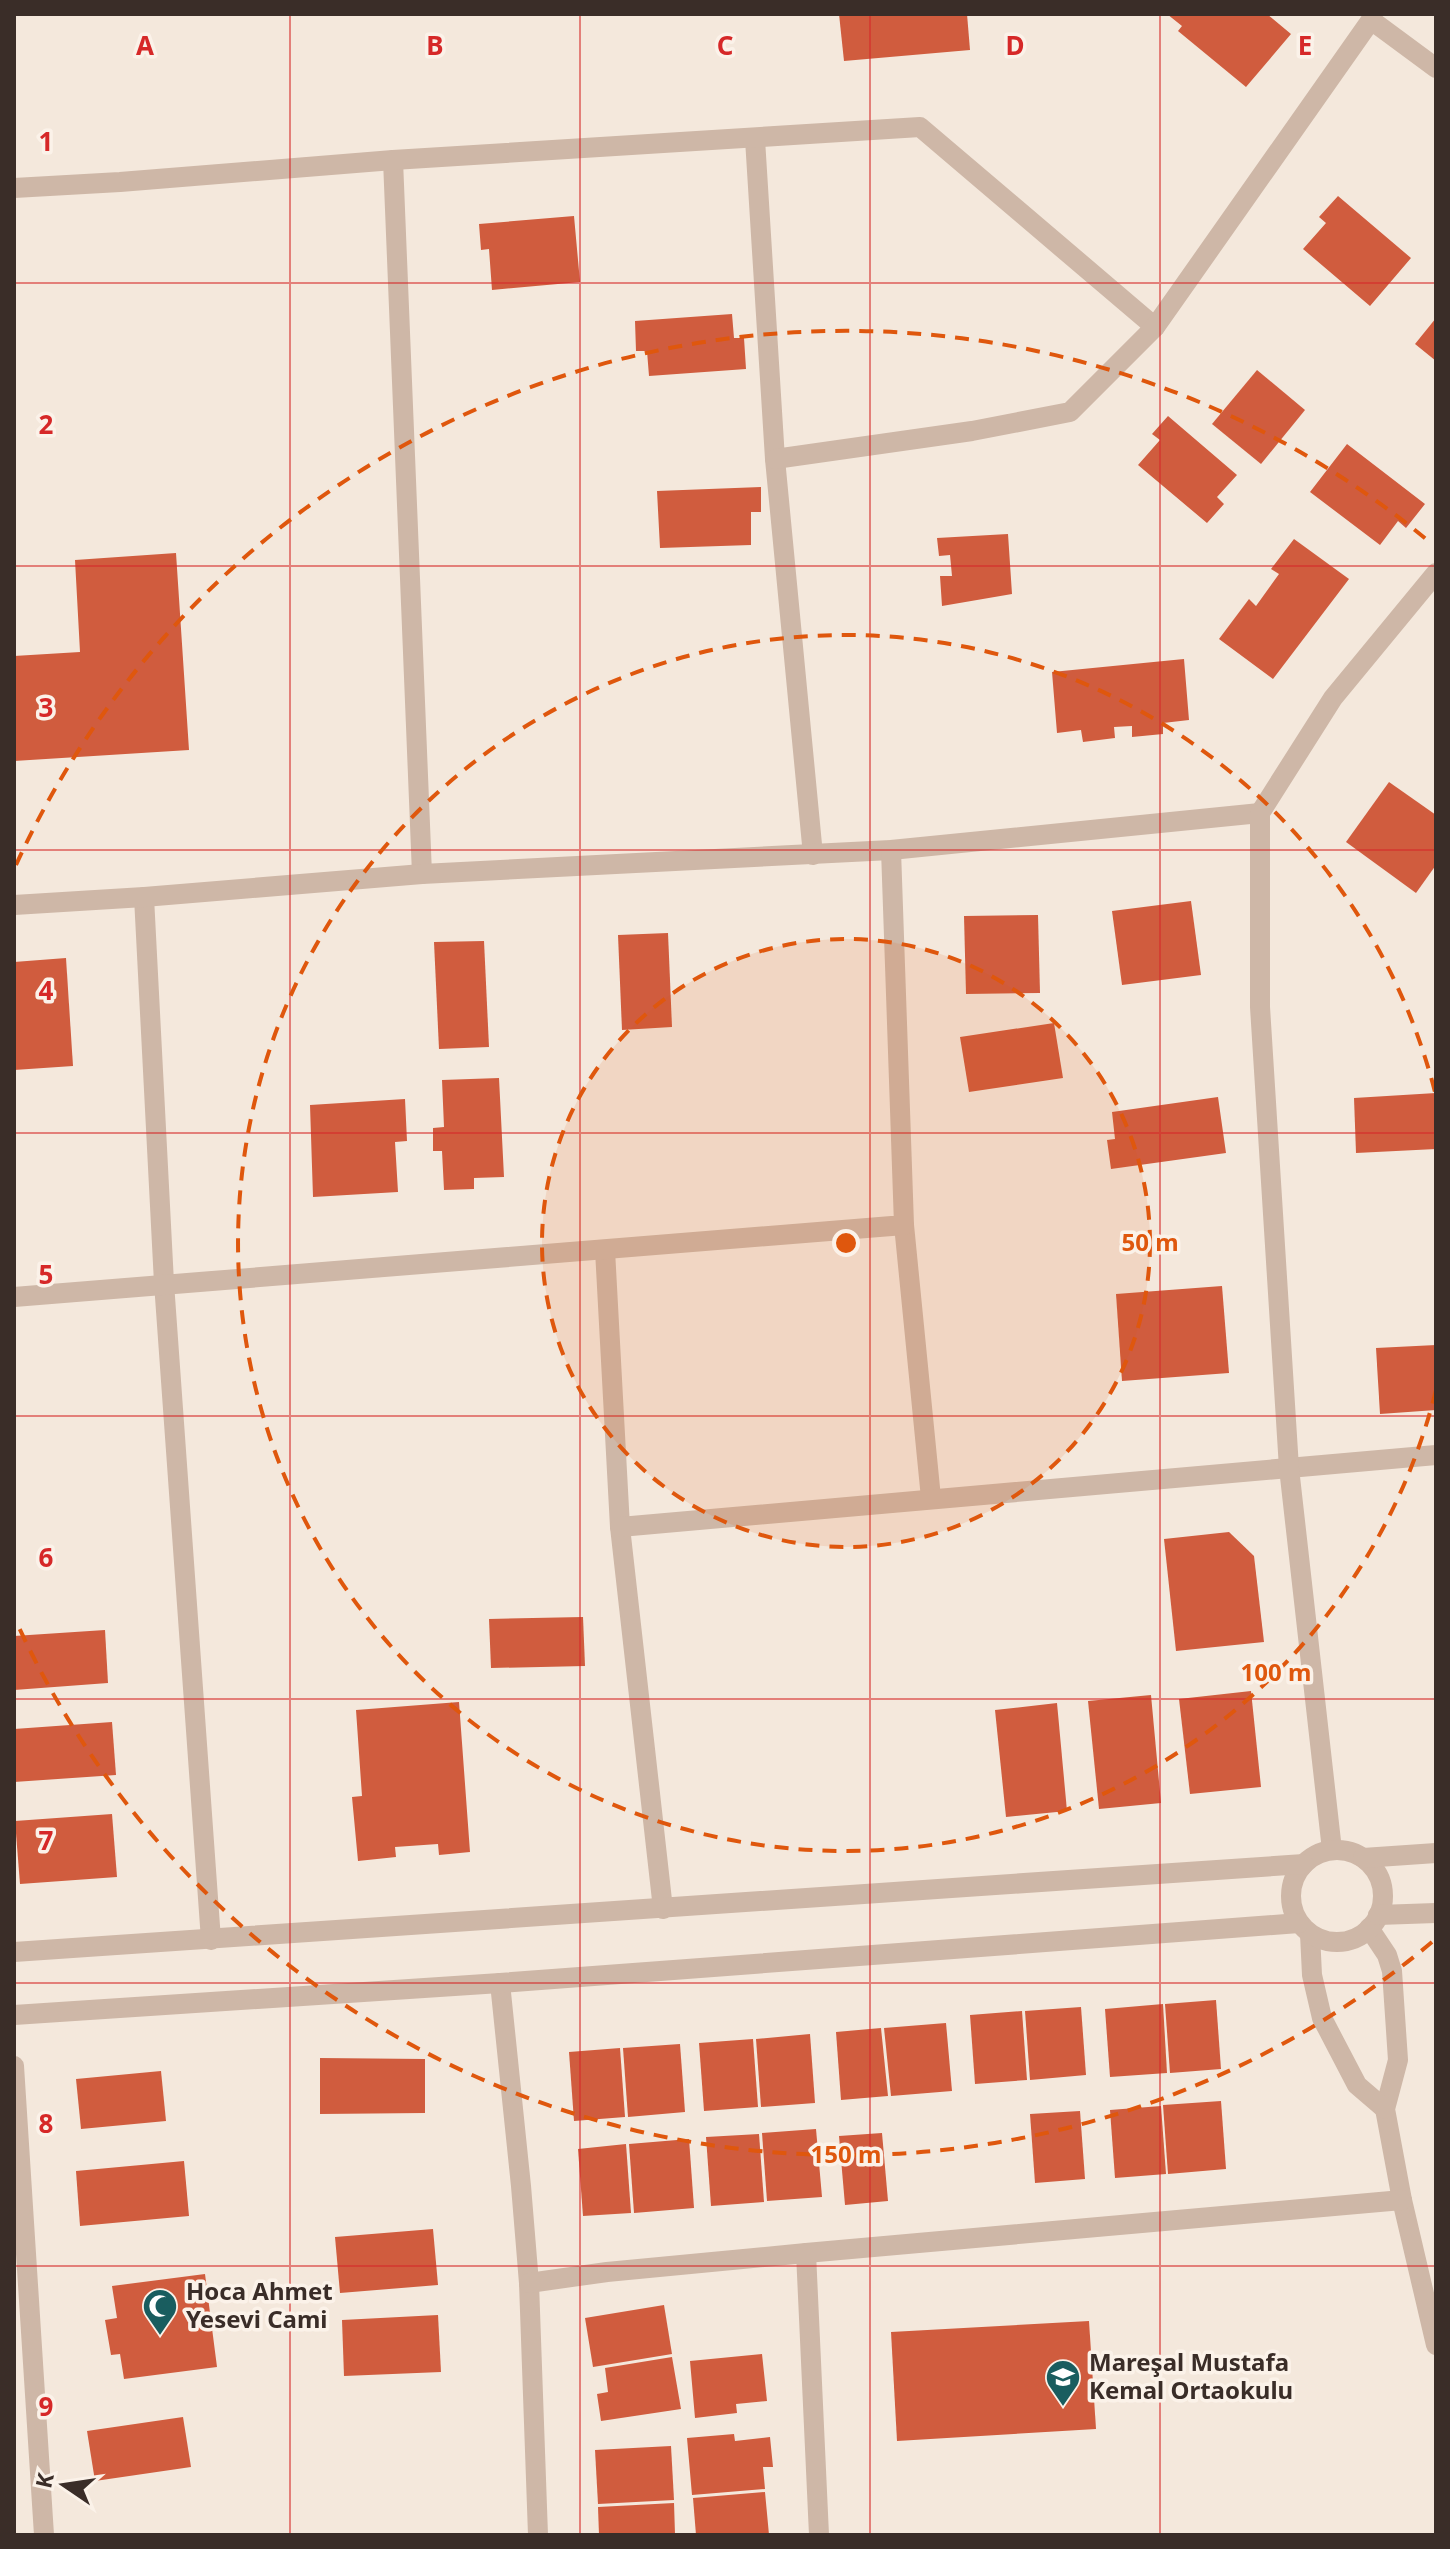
<svg xmlns="http://www.w3.org/2000/svg" width="1450" height="2549" font-family="'Noto Sans',sans-serif">
<style>
.building{fill:#d05c3e}
.lines{fill:none;stroke-linecap:round;stroke-linejoin:round}
.minor{stroke:#ceb7a7;stroke-width:20}
.tertiary{stroke:#ceb7a7;stroke-width:20}
.grid{fill:none;stroke:#d62828;stroke-width:2;stroke-opacity:0.55}
.ring{fill:none;stroke:#df570d;stroke-width:4;stroke-dasharray:14 10}
.labels{text-anchor:middle;stroke-width:7;stroke-linejoin:round;paint-order:stroke}
.poi-label{font-size:24px;font-weight:bold;fill:#3a2d28;stroke:#fbf2e9;text-anchor:start}
.grid-label{font-size:26px;text-anchor:middle;font-weight:bold;fill:#d62828;stroke:#fbf2e9;stroke-width:7;stroke-linejoin:round;paint-order:stroke}
.centre{fill:#df570d;stroke:#fbf2e9;stroke-width:4}
.ring-label{font-size:24px;text-anchor:middle;font-weight:bold;fill:#df570d;stroke:#fbf2e9;stroke-width:7;stroke-linejoin:round;paint-order:stroke}
</style>
<rect width="100%" height="100%" fill="#f4e8dc"/>
<g class="building">
<polygon points="839,14 967,14 970,50 844,61"/>
<polygon points="1167,14 1267,14 1291,34 1246,87 1178,31 1182,26"/>
<polygon points="1338,196 1411,258 1370,306 1303,249 1326,223 1319,217"/>
<polygon points="574,216 580,282 492,290 489,249 481,250 479,224"/>
<polygon points="732,314 734,338 744,338 746,369 649,376 647,351 636,351 635,321"/>
<polygon points="1436,318 1436,361 1415,344"/>
<polygon points="1257,370 1305,410 1261,464 1212,424"/>
<polygon points="1168,416 1237,475 1217,497 1224,504 1207,523 1138,465 1160,440 1152,434"/>
<polygon points="1347,444 1425,504 1406,528 1398,521 1380,545 1310,492"/>
<polygon points="761,487 761,512 751,512 751,545 660,548 657,491"/>
<polygon points="1008,534 1012,594 942,606 940,576 952,576 950,555 939,556 937,538"/>
<polygon points="1294,539 1349,579 1273,679 1219,639 1249,599 1256,606 1279,574 1271,569"/>
<polygon points="176,553 189,750 14,761 14,656 80,652 75,560"/>
<polygon points="1184,659 1189,720 1163,723 1163,734 1132,737 1132,726 1114,727 1115,738 1083,742 1081,730 1057,733 1052,672"/>
<polygon points="1389,782 1436,815 1436,865 1416,893 1346,842"/>
<polygon points="1191,901 1201,975 1122,985 1112,911"/>
<polygon points="1038,915 1040,993 966,994 964,916"/>
<polygon points="668,933 672,1027 622,1030 618,935"/>
<polygon points="484,941 489,1047 439,1049 434,942"/>
<polygon points="66,958 73,1066 14,1070 14,962"/>
<polygon points="1054,1023 1063,1078 969,1092 960,1037"/>
<polygon points="499,1078 504,1177 474,1178 474,1189 444,1190 442,1151 433,1151 433,1128 444,1127 442,1080"/>
<polygon points="1436,1093 1436,1149 1356,1153 1354,1098"/>
<polygon points="1218,1097 1226,1153 1111,1169 1107,1140 1115,1139 1112,1112"/>
<polygon points="405,1099 407,1141 395,1142 398,1192 313,1197 310,1105"/>
<polygon points="1222,1286 1229,1373 1122,1381 1116,1294"/>
<polygon points="1436,1345 1436,1410 1380,1414 1376,1348"/>
<polygon points="1229,1532 1254,1556 1264,1642 1176,1651 1164,1539"/>
<polygon points="583,1617 585,1666 491,1668 489,1619"/>
<polygon points="105,1630 108,1683 14,1690 14,1636"/>
<polygon points="1251,1691 1261,1787 1190,1794 1179,1699"/>
<polygon points="1151,1695 1161,1803 1099,1809 1088,1701"/>
<polygon points="459,1702 470,1852 439,1855 438,1844 395,1847 396,1857 358,1861 352,1797 362,1796 356,1710"/>
<polygon points="1057,1703 1067,1811 1006,1817 995,1710"/>
<polygon points="112,1722 116,1775 14,1782 14,1729"/>
<polygon points="112,1814 117,1877 20,1884 15,1821"/>
<polygon points="1216,2000 1221,2069 1170,2073 1165,2004"/>
<polygon points="1163,2004 1167,2073 1110,2077 1105,2009"/>
<polygon points="1081,2007 1086,2075 1030,2080 1025,2011"/>
<polygon points="1022,2011 1027,2080 975,2084 970,2015"/>
<polygon points="946,2023 952,2091 891,2096 884,2028"/>
<polygon points="881,2028 888,2096 841,2100 836,2032"/>
<polygon points="810,2034 815,2103 761,2107 756,2039"/>
<polygon points="753,2039 758,2107 704,2111 699,2043"/>
<polygon points="680,2044 685,2112 628,2117 623,2048"/>
<polygon points="620,2048 625,2117 574,2121 569,2052"/>
<polygon points="320,2058 425,2059 425,2113 320,2114"/>
<polygon points="161,2071 166,2121 81,2129 76,2079"/>
<polygon points="1221,2101 1226,2169 1168,2174 1163,2105"/>
<polygon points="1161,2106 1166,2174 1115,2178 1110,2110"/>
<polygon points="1080,2111 1085,2179 1035,2183 1030,2114"/>
<polygon points="816,2129 822,2197 767,2201 762,2133"/>
<polygon points="882,2133 888,2201 845,2205 839,2136"/>
<polygon points="759,2134 764,2202 711,2206 706,2137"/>
<polygon points="689,2139 694,2208 634,2213 629,2144"/>
<polygon points="626,2144 631,2213 583,2216 578,2149"/>
<polygon points="184,2161 189,2216 80,2226 76,2171"/>
<polygon points="433,2229 438,2285 340,2293 335,2237"/>
<polygon points="205,2274 217,2367 124,2379 120,2354 111,2355 105,2320 117,2318 112,2286"/>
<polygon points="664,2305 672,2354 593,2367 585,2318"/>
<polygon points="438,2315 441,2372 344,2376 342,2320"/>
<polygon points="1089,2321 1096,2429 897,2441 891,2332"/>
<polygon points="762,2354 767,2401 736,2404 737,2413 695,2418 690,2361"/>
<polygon points="672,2357 681,2409 601,2421 597,2394 608,2392 605,2368"/>
<polygon points="183,2417 191,2467 95,2481 87,2431"/>
<polygon points="734,2434 735,2441 770,2437 773,2467 763,2467 765,2489 692,2495 687,2438"/>
<polygon points="671,2446 674,2500 598,2504 595,2450"/>
<polygon points="765,2492 769,2535 696,2535 693,2498"/>
<polygon points="674,2503 675,2535 599,2535 598,2507"/>
</g>
<g class="lines">
<g class="minor">
<polyline points="755,139 775,459 813,855"/>
<polyline points="393,160 422,874"/>
<polyline points="14,188 120,182 393,160 920,127 1155,327"/>
<polyline points="775,459 972,431 1070,412 1155,327 1371,20 1436,68"/>
<polyline points="144,897 164,1283 211,1940"/>
<polyline points="14,905 144,897 422,874 891,850 1260,813"/>
<polyline points="904,1225 931,1498"/>
<polyline points="605,1250 620,1527 663,1909"/>
<polyline points="14,1297 904,1225 891,850"/>
<polyline points="620,1527 1436,1455"/>
<polyline points="1332,1850 1289,1468 1260,1007 1260,813 1333,698 1436,573"/>
<polyline points="1369,1928 1387,1955 1392,1971 1398,2060 1385,2109 1402,2200 1436,2345"/>
<polyline points="1310,1934 1312,1975 1322,2018 1357,2085 1385,2109"/>
<polyline points="500,1983 521,2186 529,2283 538,2535"/>
<polyline points="14,2066 44,2535"/>
<polyline points="806,2253 819,2535"/>
<polyline points="529,2283 607,2272 806,2253 1402,2200"/>
</g>
<g class="tertiary">
<circle cx="1337" cy="1896" r="46"/>
<polyline points="1363,1858 1436,1853"/>
<polyline points="1378,1915 1436,1913"/>
<polyline points="14,1952 1304,1864"/>
<polyline points="14,2015 500,1983 1299,1923"/>
</g>
</g>
<path class="grid" d="M290,14V2535M580,14V2535M870,14V2535M1160,14V2535M14,283H1436M14,566H1436M14,850H1436M14,1133H1436M14,1416H1436M14,1699H1436M14,1983H1436M14,2266H1436"/>
<circle cx="846" cy="1243" r="304" fill="#df570d" fill-opacity=".12"/>
<g class="ring">
<circle cx="846" cy="1243" r="304"/>
<path d="M1436 1390A608 608 0 1 1 1436 1096"/>
<path d="M1432 1942A912 912 0 0 1 16 1621M16 865A912 912 0 0 1 1432 544"/>
</g>
<defs>
<g id="mosque-pin" transform="scale(1.8)"><path d="M0 17L-7.5 6A9.5 9.5 0 1 1 7.5 6Z" fill="#195d5f" stroke="#fbf2e9"/><path d="M3.5-4.9A6 6 0 1 0 3.5 4.9A5 5 0 1 1 3.5-4.9Z" fill="#fff"/></g>
<g id="school-pin" transform="scale(1.8)"><path d="M0 17L-7.5 6A9.5 9.5 0 1 1 7.5 6Z" fill="#195d5f" stroke="#fbf2e9"/><path d="M0-5L7-2L0 1L-7-2ZM-4 1L0 2.5L4 1V4Q0 6-4 4Z" fill="#fff"/></g>
</defs>
<g fill-rule="evenodd">
<use href="#mosque-pin" x="160" y="2306"/>
<use href="#school-pin" x="1063" y="2377"/>
</g>
<g class="labels">
<g class="poi-label">
<text x="186" y="2300">Hoca Ahmet<tspan x="186" dy="28">Yesevi Cami</tspan></text>
<text x="1089" y="2371">Mareşal Mustafa<tspan x="1089" dy="28">Kemal Ortaokulu</tspan></text>
</g>
</g>
<g class="grid-label">
<text x="145" y="55">A</text>
<text x="435" y="55">B</text>
<text x="725" y="55">C</text>
<text x="1015" y="55">D</text>
<text x="1305" y="55">E</text>
<text x="46" y="151">1</text>
<text x="46" y="434">2</text>
<text x="46" y="717">3</text>
<text x="46" y="1000">4</text>
<text x="46" y="1284">5</text>
<text x="46" y="1567">6</text>
<text x="46" y="1850">7</text>
<text x="46" y="2133">8</text>
<text x="46" y="2416">9</text>
</g>
<circle cx="846" cy="1243" r="12" class="centre"/>
<g class="ring-label">
<text x="1150" y="1251">50 m</text>
<text x="1276" y="1681">100 m</text>
<text x="846" y="2163">150 m</text>
</g>
<rect width="1450" height="2549" fill="none" stroke="#3a2d28" stroke-width="32"/>
<g transform="translate(64 2485) rotate(283)" stroke="#fbf2e9" stroke-width="6" paint-order="stroke">
<path d="M0-6L14 30L0 20L-14 30Z" fill="#3a2d28"/>
<text y="-12" font-size="22" font-weight="bold" text-anchor="middle" fill="#3a2d28">K</text>
</g>
</svg>
